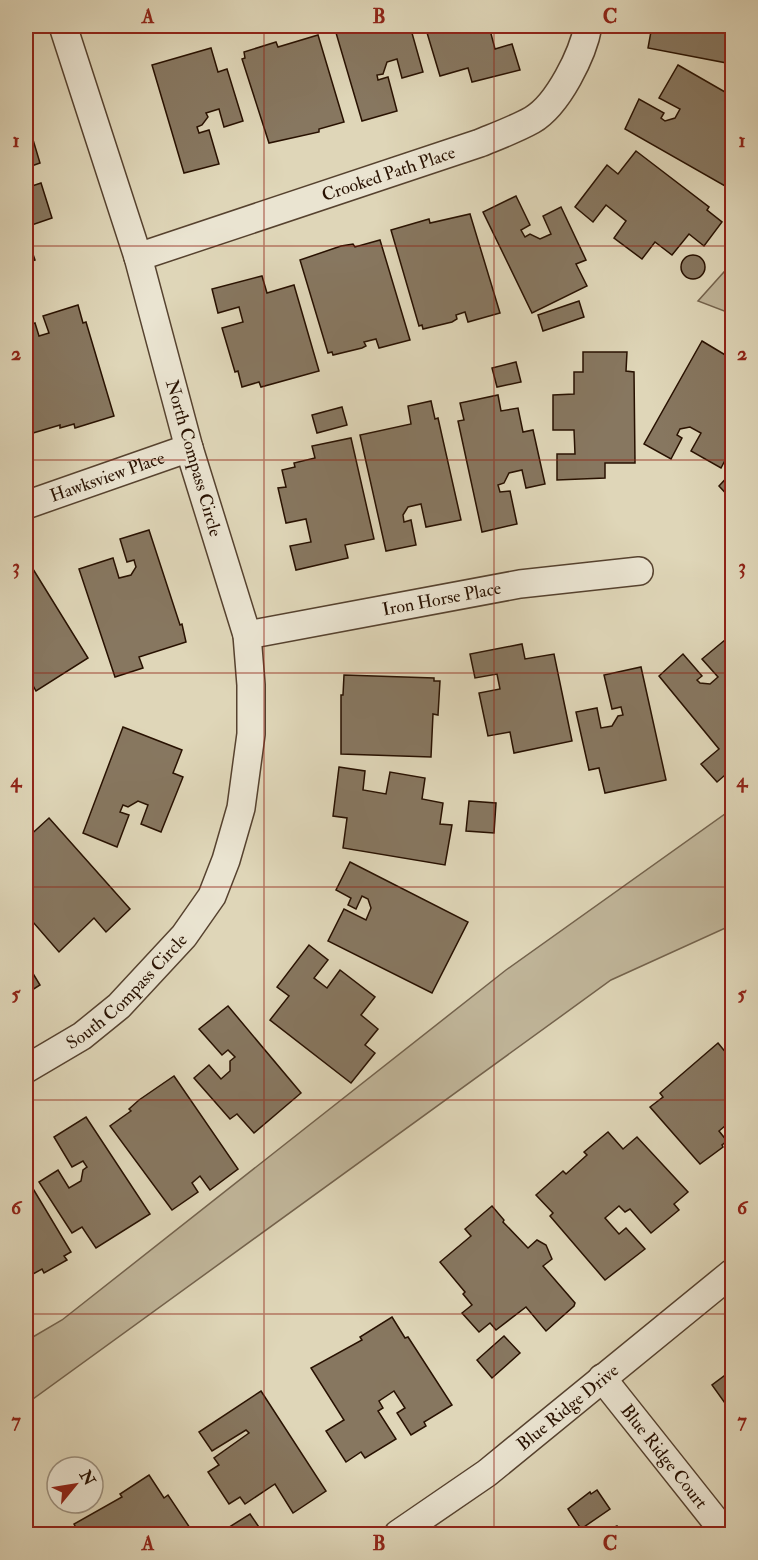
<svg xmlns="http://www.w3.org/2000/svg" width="758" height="1560" font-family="'IM FELL Double Pica',serif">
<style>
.green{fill:#c0b599;stroke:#74634d;stroke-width:1.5}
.building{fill:#877760;stroke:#281101;stroke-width:1.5}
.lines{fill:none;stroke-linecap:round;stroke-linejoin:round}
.minor-casing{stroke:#56422f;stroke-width:30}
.minor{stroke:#eae4d1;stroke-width:27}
.grid{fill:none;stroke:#8f2418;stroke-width:1.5;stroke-opacity:0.55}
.labels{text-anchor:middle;stroke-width:5;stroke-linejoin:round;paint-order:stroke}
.street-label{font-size:18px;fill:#281101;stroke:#eae4d1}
.neatline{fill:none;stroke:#8f2418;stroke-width:2}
.grid-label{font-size:20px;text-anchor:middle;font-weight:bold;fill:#8f2418}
</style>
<rect width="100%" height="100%" fill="#dfd6b8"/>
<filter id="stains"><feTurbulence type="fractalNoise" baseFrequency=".00333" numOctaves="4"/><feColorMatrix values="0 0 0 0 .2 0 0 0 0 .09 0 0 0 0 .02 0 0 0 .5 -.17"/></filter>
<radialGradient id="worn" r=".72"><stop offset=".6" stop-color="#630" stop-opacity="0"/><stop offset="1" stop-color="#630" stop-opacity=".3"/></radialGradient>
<g class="green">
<polygon points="732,263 732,314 698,301"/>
<polygon points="732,809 732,925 611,980 26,1404 26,1341 62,1320 506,970"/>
</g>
<g class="building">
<polygon points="334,26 410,26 423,72 402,78 397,59 387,62 383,74 377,75 378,80 388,77 397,111 362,121"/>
<polygon points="425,26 491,26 489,26 495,49 512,44 520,70 472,82 468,68 440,76"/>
<polygon points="652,26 686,26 686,28 694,29 695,26 732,26 732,64 648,48"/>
<polygon points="318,35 344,122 319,129 319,132 269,143 242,59 245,58 244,52 276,42 278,47"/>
<polygon points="211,48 218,72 227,69 243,121 224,127 219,109 206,113 208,117 202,125 197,127 199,133 209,130 219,164 184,173 152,65"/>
<polygon points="678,65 732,96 732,190 625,129 639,99 664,113 661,118 665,121 675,118 680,109 659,98"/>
<polygon points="28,123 40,163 26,168 26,124"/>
<polygon points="636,151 709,207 707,210 722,222 704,246 689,234 672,255 655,242 642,259 614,238 626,221 606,205 593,222 575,207 607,165 618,174"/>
<polygon points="41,183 52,218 26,227 26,188"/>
<polygon points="516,196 530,225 521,230 525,237 530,234 540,239 551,234 543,216 561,207 586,260 576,264 587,286 532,313 483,212"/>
<polygon points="470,214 500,313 468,322 465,312 456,315 457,319 452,322 423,329 422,325 419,326 391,230 429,219 430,223"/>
<polygon points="28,240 35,260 26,263 26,241"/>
<polygon points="380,240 410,340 379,348 376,339 364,342 366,346 362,348 333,355 332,352 328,353 300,260 341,246 353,244 355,247"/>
<circle cx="693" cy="267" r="12"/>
<polygon points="262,276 267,293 294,285 319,371 261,387 259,382 242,387 238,371 235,372 222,328 243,322 239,307 218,313 212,289"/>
<polygon points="579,301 584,317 543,331 538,315"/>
<polygon points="78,305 83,323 86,322 114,416 75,428 74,424 60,428 60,425 33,433 26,406 26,326 35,323 39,336 49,333 43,316"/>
<polygon points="702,341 732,359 732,447 721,468 691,451 701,433 690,427 680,429 677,435 682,438 671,459 644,444"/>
<polygon points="583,352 627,352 626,371 634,372 635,463 605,463 605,478 557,480 557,454 575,454 574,430 553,430 553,395 574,394 574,372 583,372"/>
<polygon points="516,362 521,382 497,387 492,368"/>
<polygon points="498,395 501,411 518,408 523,432 533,430 545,484 526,488 522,470 509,473 504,483 498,485 500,492 510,491 517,524 482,532 458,421 464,420 460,403"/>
<polygon points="431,401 435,419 438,418 461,520 426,527 421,504 408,507 403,515 404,522 411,520 416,545 386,551 360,435 411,424 408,406"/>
<polygon points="342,407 347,425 317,433 312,415"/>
<polygon points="351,438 374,539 345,545 348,558 296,570 290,546 311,542 306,519 286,523 278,488 286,487 282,470 295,467 294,463 315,458 312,446"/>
<polygon points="732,472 732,500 719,486"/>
<polygon points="149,530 180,625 182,624 186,642 139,657 143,668 115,677 79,569 113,558 119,578 131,575 136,567 134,560 127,562 120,539"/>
<polygon points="28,561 88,658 36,691 26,673 26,613 28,612 26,608 26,563"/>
<polygon points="731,635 732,769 717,782 701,764 719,749 659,676 683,654 702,676 697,680 700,683 710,684 718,677 702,659"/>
<polygon points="522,644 525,659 554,654 572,741 514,753 510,732 488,736 479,693 500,689 497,674 475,678 470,654"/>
<polygon points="641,667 666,780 605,793 599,768 589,770 576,712 597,708 601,728 612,726 618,716 623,715 621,707 612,709 604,675"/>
<polygon points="344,675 434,678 434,681 440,681 438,715 433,714 431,757 341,754 341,695 343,695"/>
<polygon points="123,727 182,750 173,773 183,777 161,832 141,824 148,805 138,801 128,807 123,805 120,812 129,815 117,847 83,833"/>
<polygon points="339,767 365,771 363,790 386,794 390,772 425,778 422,799 443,803 440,824 452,825 445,865 343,848 347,818 333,816"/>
<polygon points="469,801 496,803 494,833 466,831"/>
<polygon points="49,818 130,909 106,932 94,918 59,952 26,914 26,839"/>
<polygon points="350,862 468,922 432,993 328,941 344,909 366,920 371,908 368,899 362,896 356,909 348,905 351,898 336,890"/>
<polygon points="309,945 328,960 314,978 327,988 340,970 375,997 361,1015 378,1029 365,1045 375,1053 351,1083 270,1020 289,996 277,987"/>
<polygon points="26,962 40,985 26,994"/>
<polygon points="228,1006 301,1093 254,1133 237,1114 230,1119 194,1078 209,1065 221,1079 230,1071 230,1061 235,1057 228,1050 222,1055 199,1029"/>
<polygon points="718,1043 732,1060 732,1120 719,1131 727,1141 722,1145 723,1147 700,1164 650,1107 663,1097 660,1093"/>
<polygon points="174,1076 238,1169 210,1190 200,1176 192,1183 198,1192 172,1210 110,1126 131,1111 129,1109 139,1100"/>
<polygon points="86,1117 150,1214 96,1248 82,1227 72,1233 39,1182 58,1170 69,1188 81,1181 83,1170 87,1167 83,1161 72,1167 54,1137"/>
<polygon points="608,1132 623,1149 637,1137 688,1192 674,1204 679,1210 651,1233 630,1209 625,1212 619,1206 605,1218 619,1234 626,1228 645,1249 605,1280 550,1216 553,1213 536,1195 563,1171 566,1174 587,1155 584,1152"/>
<polygon points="26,1177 71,1252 64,1256 67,1260 44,1273 42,1269 26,1278"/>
<polygon points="492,1206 504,1220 503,1222 528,1248 537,1240 546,1245 552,1259 543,1266 575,1303 574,1306 546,1331 526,1307 496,1330 490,1323 479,1332 462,1313 472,1305 463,1294 465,1292 440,1262 471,1236 465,1229"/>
<polygon points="392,1317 405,1338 408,1337 452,1405 424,1422 426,1426 411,1435 397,1413 405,1408 394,1391 379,1401 383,1408 378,1411 396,1439 365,1458 361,1452 346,1462 326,1431 344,1420 311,1368 362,1340 360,1337"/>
<polygon points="504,1336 520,1353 492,1378 477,1360"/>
<polygon points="732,1370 732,1413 712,1385"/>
<polygon points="261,1391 326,1491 293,1513 275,1484 245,1504 240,1497 229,1504 208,1472 219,1465 214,1458 249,1433 246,1430 212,1451 199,1432"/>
<polygon points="149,1475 164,1498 168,1495 194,1534 66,1534 76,1528 74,1524 122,1497 120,1494"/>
<polygon points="597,1490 610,1509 581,1529 568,1509 590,1492 591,1494"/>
<polygon points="250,1514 263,1533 225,1534 223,1531"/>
<polygon points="617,1526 623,1534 601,1534 608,1530"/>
</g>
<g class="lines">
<g class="minor-casing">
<g id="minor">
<path id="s1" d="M138,257L480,143C497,136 516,129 532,120C558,105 583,54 588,26"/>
<path id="s2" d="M26,505L189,448"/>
<path id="s3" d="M247,635L520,584L639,571"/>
<path id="s4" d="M26,1069L82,1036L119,1006L184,936L212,896L226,860L241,808L251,734V685L247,635L189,448L138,257L63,26"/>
<path id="s5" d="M602,1378L726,1534"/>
<path id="s6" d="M398,1534L487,1473L732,1273"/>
</g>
</g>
<use href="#minor" class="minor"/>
</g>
<path class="grid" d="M264,26V1534M494,26V1534M26,246H732M26,460H732M26,673H732M26,887H732M26,1100H732M26,1314H732"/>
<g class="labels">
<g class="street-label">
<text dy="6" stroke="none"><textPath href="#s1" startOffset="264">Crooked Path Place</textPath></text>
<text transform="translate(194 458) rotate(74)" y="6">North Compass Circle</text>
<text dy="6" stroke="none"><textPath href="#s2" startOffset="86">Hawksview Place</textPath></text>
<text dy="6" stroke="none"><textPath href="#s3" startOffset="198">Iron Horse Place</textPath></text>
<text dy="6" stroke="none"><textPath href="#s4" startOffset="128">South Compass Circle</textPath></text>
<text dy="6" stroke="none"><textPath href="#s6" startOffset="212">Blue Ridge Drive</textPath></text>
<text dy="6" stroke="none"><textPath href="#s5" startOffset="100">Blue Ridge Court</textPath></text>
</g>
</g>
<rect width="758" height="1560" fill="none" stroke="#dfd6b8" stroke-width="66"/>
<g transform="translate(75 1485) rotate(60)"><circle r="28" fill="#eae4d1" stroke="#9c907e" stroke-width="1.5"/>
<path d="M0-4.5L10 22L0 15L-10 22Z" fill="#8f2418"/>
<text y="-9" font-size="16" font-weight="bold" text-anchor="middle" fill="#281101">N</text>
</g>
<rect x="33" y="33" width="692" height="1494" class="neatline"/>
<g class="grid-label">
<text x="148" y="23">A</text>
<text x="379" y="23">B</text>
<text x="610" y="23">C</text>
<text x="16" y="147">1</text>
<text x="742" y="147">1</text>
<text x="16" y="360">2</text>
<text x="742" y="360">2</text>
<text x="16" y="573">3</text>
<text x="742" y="573">3</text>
<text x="16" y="787">4</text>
<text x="742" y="787">4</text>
<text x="16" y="1000">5</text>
<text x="742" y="1000">5</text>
<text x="16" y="1214">6</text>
<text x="742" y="1214">6</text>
<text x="16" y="1427">7</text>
<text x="742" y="1427">7</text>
<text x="148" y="1550">A</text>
<text x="379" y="1550">B</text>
<text x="610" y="1550">C</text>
</g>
<rect width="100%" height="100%" filter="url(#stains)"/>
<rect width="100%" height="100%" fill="url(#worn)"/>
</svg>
